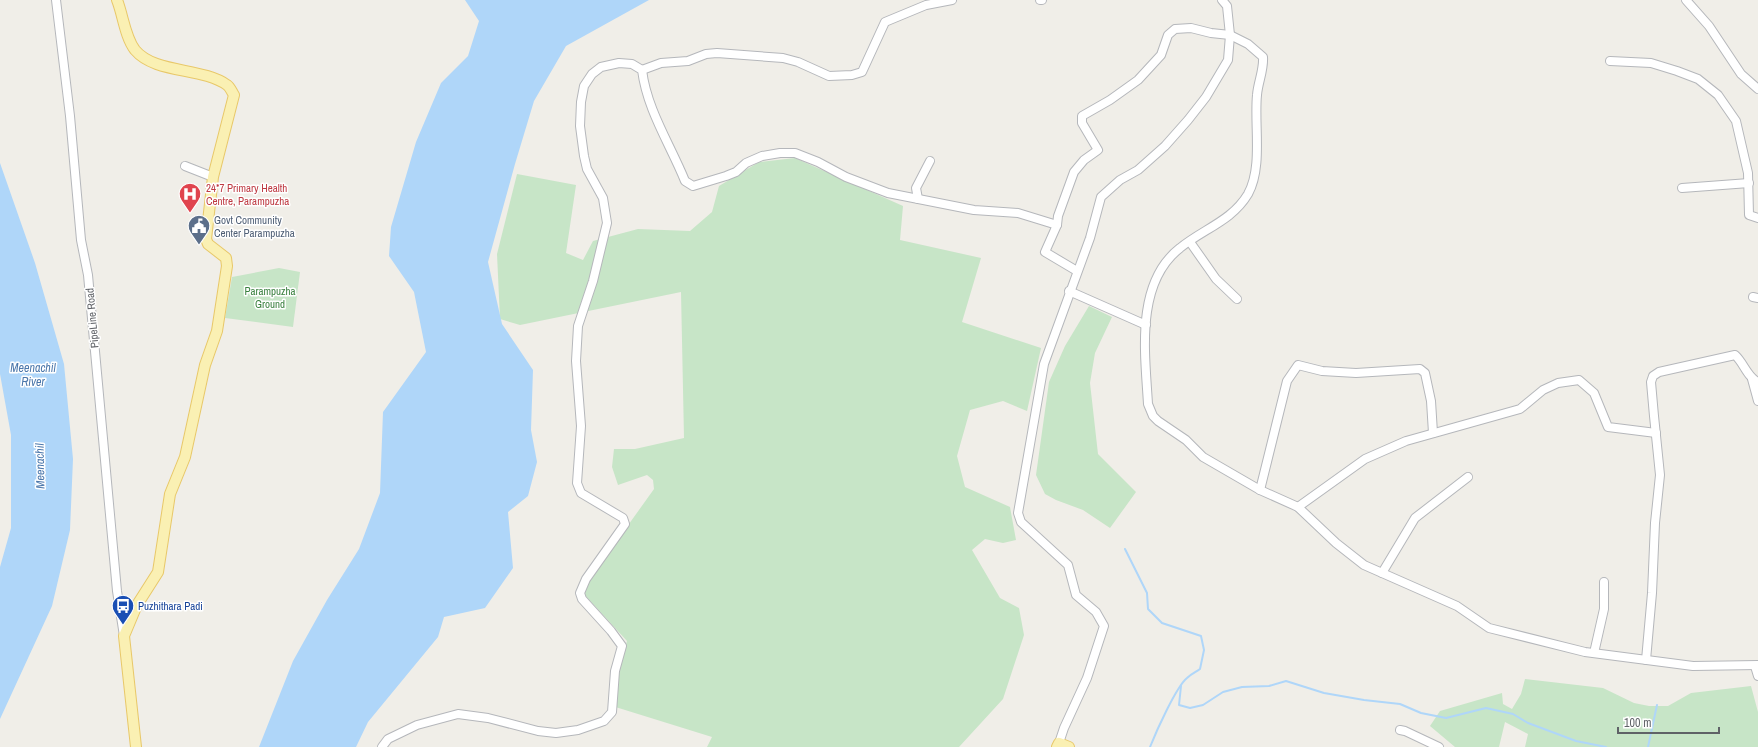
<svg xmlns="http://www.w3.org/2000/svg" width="1758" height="747" font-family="'Archivo Narrow',sans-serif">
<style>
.green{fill:#c7e5c7}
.water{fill:#afd6f9}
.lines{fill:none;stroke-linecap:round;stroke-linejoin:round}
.stream{stroke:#afd6f9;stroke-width:2}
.minor-casing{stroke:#b5b7bb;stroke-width:10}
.major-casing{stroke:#e8c869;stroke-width:12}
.minor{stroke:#fff;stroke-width:8}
.major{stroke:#faf0b3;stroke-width:10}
.labels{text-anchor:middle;stroke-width:3;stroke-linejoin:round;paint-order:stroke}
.health-label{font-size:11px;fill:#be3a42;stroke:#fff;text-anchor:start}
.service-label{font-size:11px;fill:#4e5e75;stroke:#fff;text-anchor:start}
.park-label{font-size:11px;fill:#3b8140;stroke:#fff}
.street-label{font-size:11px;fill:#5f6267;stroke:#fff}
.transit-label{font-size:11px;fill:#164399;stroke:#fff;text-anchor:start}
.water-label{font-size:12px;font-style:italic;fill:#4b77ab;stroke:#fff}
</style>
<rect width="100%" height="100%" fill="#f0eee8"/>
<g class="green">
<polygon points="795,158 903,206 900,240 981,258 962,322 1041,348 1027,411 1003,401 970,410 957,456 965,487 1010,507 1016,540 1003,543 985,539 972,550 1000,598 1019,608 1024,635 1003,699 959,747 707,747 712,737 609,705 627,641 581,591 654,489 653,480 647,475 618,485 612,467 614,449 635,449 684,438 681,292 520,325 500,319 497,254 517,174 576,185 566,253 583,260 593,241 638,229 690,231 712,212 719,186 759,162"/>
<polygon points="279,268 300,272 293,327 225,318 232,277"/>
<polygon points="1089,306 1112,317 1095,353 1090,383 1098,454 1136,492 1110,528 1083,510 1056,500 1045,494 1036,475 1049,382 1065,346"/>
<polygon points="1525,679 1603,688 1634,703 1649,706 1668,706 1691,693 1751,686 1758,712 1758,747 1525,747 1528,734 1505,722 1499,747 1455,747 1430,726 1440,711 1502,693 1503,704 1512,709 1521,694"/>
</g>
<g class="water">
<polygon points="465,0 649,0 566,46 534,101 515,164 488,262 502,324 533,370 531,430 537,462 528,496 508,512 513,568 485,608 444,617 438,637 368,722 356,747 259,747 293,661 327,600 359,549 380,493 383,412 426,352 414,292 389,256 391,227 416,142 441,83 468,56 479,21"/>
<polygon points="0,163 35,263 64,364 73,459 70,530 52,606 0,719 0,567 11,528 11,435 0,374"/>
</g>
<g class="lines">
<g class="stream">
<path d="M1125,549L1147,593L1148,609L1162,623L1201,636L1204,650L1200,669C1196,672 1191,674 1187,678C1176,687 1156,732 1150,747"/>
<polyline points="1181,686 1179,705 1190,708 1203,705 1223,692 1242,687 1269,686 1286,681 1324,693 1364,700 1400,704 1421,713 1446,718 1486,708 1513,714 1528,723 1576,741 1606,747"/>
<polyline points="1648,747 1657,705"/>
</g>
<g class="minor-casing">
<g id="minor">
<polyline points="56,0 70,116 81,240 88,275 117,591 124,636"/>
<polyline points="1040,0 1042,0"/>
<polyline points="1686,0 1709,26 1741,74 1758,89"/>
<polyline points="1610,61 1651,63 1677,71 1698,79 1718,95 1736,121 1748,173 1749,215 1758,218"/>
<polyline points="642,70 661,63 688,61 706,54 717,53 783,58 798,62 829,76 852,75 862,72 885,22 926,5 952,0"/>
<polyline points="185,166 213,177"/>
<polyline points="1682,188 1749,183"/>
<polyline points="918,199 916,188 930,161"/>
<polyline points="1190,242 1216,279 1237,299"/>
<path d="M1077,271L1045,252L1057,225L1058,216L1074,172L1084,160L1098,150L1082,123V116L1110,100L1138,80L1161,55L1168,35L1175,29L1191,28L1211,33L1230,35L1248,44L1263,57C1264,70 1258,82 1257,95C1254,125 1263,167 1248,194C1232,221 1203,229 1180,248C1135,283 1145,353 1148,404L1153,416L1158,421L1186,440L1203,457L1260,490L1298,507L1336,543L1364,565L1457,606L1489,628L1585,652L1693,666L1758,665"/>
<polyline points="1069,291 1146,325"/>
<polyline points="1753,297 1758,298"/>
<polyline points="1752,379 1758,401"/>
<polyline points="1260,490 1287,381 1298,365 1322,371 1356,373 1420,369 1425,373 1431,401 1433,433"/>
<polyline points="1298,507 1365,459 1406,441 1520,409 1543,390 1558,383 1579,380 1594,393 1608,427 1656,433"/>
<polyline points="1382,573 1415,518 1468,477"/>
<polyline points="1594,653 1604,609 1604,582"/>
<path d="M1646,660L1652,593L1655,523L1660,475L1654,416L1651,382L1653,376L1659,372L1735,355C1744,363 1747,377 1758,382"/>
<polyline points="1755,666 1758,676"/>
<polyline points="1400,730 1405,731 1439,747"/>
<polyline points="1059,743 1064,728 1087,678 1104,626 1096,612 1076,595 1068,565 1021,522 1018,513 1044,364 1090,238 1101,197 1120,180 1138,170 1165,146 1188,120 1206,97 1228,60 1230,35 1227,6 1222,0"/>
<path d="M382,747L388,739L417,725L458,714L488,718L538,731L556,733L578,730L604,721L612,712L615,671L622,646L611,631L582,599L580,593L586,579L625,524L623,518L581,493L577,483L581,426L576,361L578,326L593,281L607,223L603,198L587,169L584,156L580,126L581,102L584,86L592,74L601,67L619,63L632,64L642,70C647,110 670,144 685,181L693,186L726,176L736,172L746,163L762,156L780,153H795L818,162L846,177L888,193L974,210L1018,213L1057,225"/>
</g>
</g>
<g class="major-casing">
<g id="major">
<path d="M117,0C123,15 125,37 135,50C155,74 202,67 227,85C230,87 232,92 234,95L213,177L206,239L208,244L226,258L227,266L217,331L205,365L185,457L170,494L158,572L137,605L124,636L136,747"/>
<polyline points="1057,747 1059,743 1069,747"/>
</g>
</g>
<use href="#minor" class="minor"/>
<use href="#major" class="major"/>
</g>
<defs>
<g id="hospital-pin" transform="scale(1.15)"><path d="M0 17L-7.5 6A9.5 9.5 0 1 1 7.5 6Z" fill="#e0444e" stroke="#fff"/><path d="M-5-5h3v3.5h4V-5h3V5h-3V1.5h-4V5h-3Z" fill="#fff"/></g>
<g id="civic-pin" transform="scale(1.15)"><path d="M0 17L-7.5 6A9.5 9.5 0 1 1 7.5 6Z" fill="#5c6f8a" stroke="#fff"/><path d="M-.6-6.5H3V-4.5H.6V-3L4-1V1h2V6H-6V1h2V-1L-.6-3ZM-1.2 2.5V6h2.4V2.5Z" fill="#fff"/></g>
<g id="bus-pin" transform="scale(1.15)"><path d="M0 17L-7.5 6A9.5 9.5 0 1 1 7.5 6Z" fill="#1a4fb4" stroke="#fff"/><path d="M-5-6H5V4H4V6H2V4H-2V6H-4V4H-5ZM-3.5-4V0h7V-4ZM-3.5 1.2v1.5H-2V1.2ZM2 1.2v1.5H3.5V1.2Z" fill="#fff"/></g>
</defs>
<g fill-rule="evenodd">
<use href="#hospital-pin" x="190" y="194"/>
<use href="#civic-pin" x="199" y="226"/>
<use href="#bus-pin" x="123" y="606"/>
</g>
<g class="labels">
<g class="health-label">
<text x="206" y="192">24*7 Primary Health<tspan x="206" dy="13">Centre, Parampuzha</tspan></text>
</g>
<g class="service-label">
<text x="214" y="224">Govt Community<tspan x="214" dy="13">Center Parampuzha</tspan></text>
</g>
<g class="park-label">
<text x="270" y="295">Parampuzha<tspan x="270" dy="13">Ground</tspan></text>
</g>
<g class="street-label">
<text transform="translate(92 318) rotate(-95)" y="4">PipeLine Road</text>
</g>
<g class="transit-label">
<text x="138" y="610">Puzhithara Padi</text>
</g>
<g class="water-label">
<text x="33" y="372">Meenachil<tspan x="33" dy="14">River</tspan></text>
<text transform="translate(40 466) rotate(-91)" y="4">Meenachil</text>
</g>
</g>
<path d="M1618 727v6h101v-6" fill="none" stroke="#5f6267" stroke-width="2"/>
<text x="1624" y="727" font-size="12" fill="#5f6267" stroke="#ffffff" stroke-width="3" paint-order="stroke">100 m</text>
</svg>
